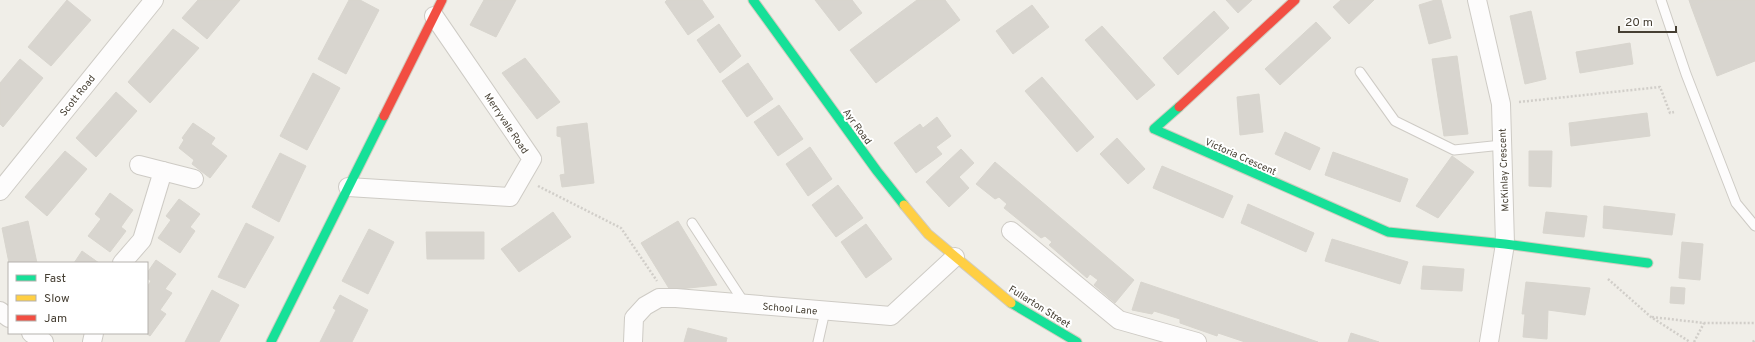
<svg xmlns="http://www.w3.org/2000/svg" width="1755" height="342" font-family="Overpass,sans-serif">
<style>
.building{fill:#d8d5cf;stroke:#d8d5ce}
.lines{fill:none;stroke-linecap:round;stroke-linejoin:round}
.lane-casing{stroke:#cecbc5;stroke-width:11}
.street-casing{stroke:#cecbc5;stroke-width:20}
.fast-casing{stroke:#d1ccbf;stroke-width:11}
.slow-casing{stroke:#d1ccbf;stroke-width:11}
.jam-casing{stroke:#d1ccbf;stroke-width:11}
.path{stroke:#d1cec9;stroke-width:2.5;stroke-dasharray:2 2;stroke-linecap:butt}
.lane{stroke:#fdfcfc;stroke-width:9}
.street{stroke:#fdfcfc;stroke-width:18}
.fast{stroke:#16e098;stroke-width:9}
.slow{stroke:#ffcf43;stroke-width:9}
.jam{stroke:#f24e42;stroke-width:9}
.labels{text-anchor:middle;stroke-width:4;stroke-linejoin:round;paint-order:stroke}
.street-label{font-size:10px;fill:#463f33;stroke:#fff}
</style>
<rect width="100%" height="100%" fill="#f0eee8"/>
<g class="building">
<polygon points="67,0 91,20 51,66 28,47"/>
<polygon points="198,0 240,0 207,39 182,18"/>
<polygon points="349,0 360,0 379,10 346,74 318,59"/>
<polygon points="484,0 516,0 496,37 470,25"/>
<polygon points="667,0 702,0 714,17 688,35 665,2"/>
<polygon points="815,0 852,0 862,13 839,31"/>
<polygon points="917,0 945,0 960,20 876,83 850,50"/>
<polygon points="1226,0 1252,0 1238,13"/>
<polygon points="1341,0 1374,0 1349,24 1333,7"/>
<polygon points="1435,0 1441,0 1451,38 1429,44 1419,5"/>
<polygon points="1689,0 1708,0 1691,6"/>
<polygon points="1708,0 1755,0 1755,61 1717,76 1691,6"/>
<polygon points="1032,5 1049,27 1013,54 996,31"/>
<polygon points="1214,11 1229,28 1178,75 1163,58"/>
<polygon points="1531,11 1546,79 1525,84 1510,16"/>
<polygon points="1316,22 1331,38 1280,85 1265,69"/>
<polygon points="719,24 741,56 720,73 697,40"/>
<polygon points="1102,26 1155,85 1137,100 1085,40"/>
<polygon points="173,29 199,48 150,103 128,82"/>
<polygon points="1630,43 1633,64 1580,73 1576,52"/>
<polygon points="1457,56 1468,134 1444,136 1432,59"/>
<polygon points="525,58 560,102 537,119 502,73"/>
<polygon points="20,59 43,78 3,127 0,124 0,83"/>
<polygon points="748,63 773,99 747,117 722,81"/>
<polygon points="313,73 340,88 307,150 280,136"/>
<polygon points="1042,77 1094,137 1077,152 1025,91"/>
<polygon points="116,92 137,111 96,157 76,138"/>
<polygon points="1259,94 1263,132 1240,135 1237,97"/>
<polygon points="779,105 803,139 778,156 754,122"/>
<polygon points="1647,113 1650,136 1571,146 1569,123"/>
<polygon points="937,117 951,136 936,147 942,154 916,173 894,143 920,124 923,128"/>
<polygon points="193,123 215,138 211,144 227,156 210,178 192,164 194,160 179,148 184,140 182,138"/>
<polygon points="587,123 594,183 562,187 560,175 565,174 561,137 557,136 557,127"/>
<polygon points="1285,132 1320,148 1310,170 1275,154"/>
<polygon points="1117,138 1145,169 1128,184 1100,154"/>
<polygon points="810,147 832,179 808,196 786,164"/>
<polygon points="961,149 974,163 959,177 969,188 949,207 926,182"/>
<polygon points="65,151 87,169 47,216 25,197"/>
<polygon points="1529,151 1552,151 1551,187 1529,186"/>
<polygon points="1333,152 1408,179 1400,202 1325,175"/>
<polygon points="280,153 306,166 279,222 252,207"/>
<polygon points="1452,156 1474,172 1438,218 1416,206"/>
<polygon points="995,162 1134,280 1115,303 1094,285 1098,280 1090,274 1087,278 1049,245 1052,242 1045,236 1041,238 1004,208 1007,204 999,197 995,199 976,184"/>
<polygon points="1162,166 1233,196 1223,218 1153,188"/>
<polygon points="838,185 863,218 836,237 812,205"/>
<polygon points="110,193 133,210 121,227 126,231 110,252 88,236 101,219 95,214"/>
<polygon points="179,199 200,214 190,227 195,231 180,253 158,238 171,220 166,216"/>
<polygon points="1248,204 1314,233 1306,252 1241,223"/>
<polygon points="1604,206 1675,214 1672,235 1603,228"/>
<polygon points="553,212 571,237 519,272 501,249"/>
<polygon points="1546,212 1587,216 1584,237 1543,233"/>
<polygon points="28,221 37,263 9,263 2,228"/>
<polygon points="678,221 717,285 670,290 641,243"/>
<polygon points="246,223 274,237 245,288 218,277"/>
<polygon points="866,224 892,259 866,278 841,242"/>
<polygon points="369,229 394,242 368,294 342,281"/>
<polygon points="426,232 484,232 484,259 427,259"/>
<polygon points="1332,239 1408,262 1400,284 1325,261"/>
<polygon points="1682,242 1703,244 1700,280 1679,278"/>
<polygon points="82,251 99,263 74,263"/>
<polygon points="156,260 176,274 165,289 172,293 160,310 166,314 150,336 146,333 147,287 151,281 147,278 147,273"/>
<polygon points="1423,266 1464,269 1462,291 1421,289"/>
<polygon points="1141,282 1318,342 1245,342 1218,333 1217,336 1180,323 1180,319 1154,311 1152,314 1132,310"/>
<polygon points="1526,282 1590,288 1585,315 1548,310 1547,339 1523,337 1525,314 1522,314"/>
<polygon points="1671,287 1685,288 1684,304 1670,303"/>
<polygon points="212,290 239,305 219,342 185,342"/>
<polygon points="340,295 368,310 352,342 320,342 336,310 333,308"/>
<polygon points="688,328 727,338 726,342 684,342"/>
<polygon points="1351,333 1379,342 1348,342"/>
</g>
<g class="lines">
<g class="lane-casing">
<g id="lane">
<polyline points="1661,0 1686,74 1736,203 1755,226"/>
<polyline points="1360,72 1395,121 1454,150 1502,145"/>
<polyline points="692,223 745,304"/>
<polyline points="818,342 825,311"/>
</g>
</g>
<g class="street-casing">
<g id="street">
<polyline points="1477,0 1501,104 1505,244 1489,342"/>
<polyline points="139,165 194,179"/>
<polyline points="348,187 510,197 532,159 434,16"/>
<polyline points="0,191 154,0"/>
<polyline points="1011,231 1119,320 1197,342"/>
<polyline points="122,263 142,240 163,171"/>
<polyline points="0,311 9,318"/>
<polyline points="31,333 44,342"/>
<polyline points="92,342 94,333"/>
<polyline points="633,342 634,318 645,306 659,298 676,298 891,316 955,257"/>
</g>
</g>
<g class="fast-casing">
<g id="fast">
<polyline points="753,0 877,171 904,205"/>
<polyline points="1179,107 1154,129 1388,232 1505,244 1648,263"/>
<polyline points="1011,303 1077,342"/>
<polyline points="271,342 384,116"/>
</g>
</g>
<g class="slow-casing">
<polyline id="slow" points="904,205 928,234 1011,303"/>
</g>
<g class="jam-casing">
<g id="jam">
<polyline points="1179,107 1295,0"/>
<polyline points="384,116 442,0"/>
</g>
</g>
<g class="path">
<polyline points="1519,102 1660,87 1670,113 1674,112"/>
<polyline points="538,186 621,228 657,281"/>
<polyline points="1608,279 1651,317 1690,342"/>
<polyline points="1652,317 1704,323 1755,323"/>
<polyline points="1694,342 1704,323"/>
<polyline points="1753,342 1755,339"/>
</g>
<use href="#lane" class="lane"/>
<use href="#street" class="street"/>
<use href="#fast" class="fast"/>
<use href="#slow" class="slow"/>
<use href="#jam" class="jam"/>
</g>
<g class="labels">
<g class="street-label">
<text transform="translate(77 95) rotate(-51)" y="4">Scott Road</text>
<text transform="translate(507 123) rotate(56)" y="4">Merryvale Road</text>
<text transform="translate(858 126) rotate(54)" y="4">Ayr Road</text>
<text transform="translate(1241 156) rotate(24)" y="4">Victoria Crescent</text>
<text transform="translate(1503 170) rotate(-92)" y="4">McKinlay Crescent</text>
<text transform="translate(1040 306) rotate(32)" y="4">Fullarton Street</text>
<text transform="translate(790 308) rotate(5)" y="4">School Lane</text>
</g>
</g>
<rect x="8" y="262" width="140" height="72" fill="#ffffff" stroke="#b5b2ad"/>
<rect x="16" y="275" width="20" height="6" fill="#16e098" stroke="#b5b2ad"/>
<text x="44" y="282" font-size="12" fill="#463f33">Fast</text>
<rect x="16" y="295" width="20" height="6" fill="#ffcf43" stroke="#b5b2ad"/>
<text x="44" y="302" font-size="12" fill="#463f33">Slow</text>
<rect x="16" y="315" width="20" height="6" fill="#f24e42" stroke="#b5b2ad"/>
<text x="44" y="322" font-size="12" fill="#463f33">Jam</text>
<path d="M1619 26v6h57v-6" fill="none" stroke="#463f33" stroke-width="2"/>
<text x="1625" y="26" font-size="12" fill="#463f33" stroke="#ffffff" stroke-width="3" paint-order="stroke">20 m</text>
</svg>
